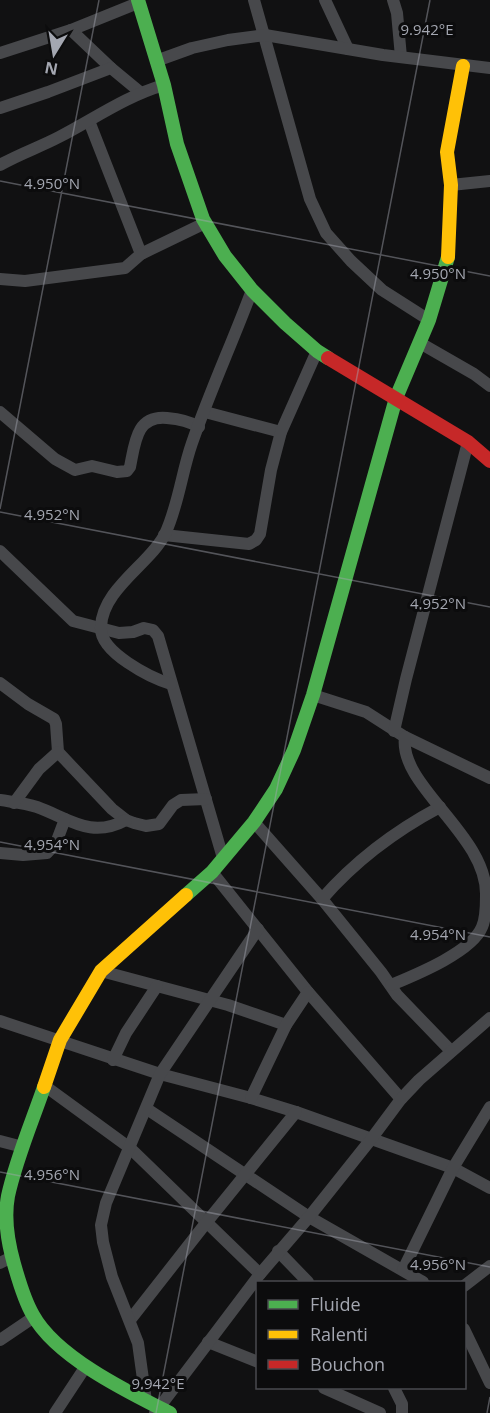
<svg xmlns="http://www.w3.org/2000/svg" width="490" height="1413" font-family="'Open Sans',sans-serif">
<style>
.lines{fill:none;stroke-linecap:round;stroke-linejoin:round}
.street{stroke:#47484b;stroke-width:12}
.fast{stroke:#4caf50;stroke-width:14}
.slow{stroke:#ffc107;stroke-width:14}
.jam{stroke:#c62828;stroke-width:14}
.ticks{fill:none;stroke:#a4a7b1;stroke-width:1.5;stroke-opacity:0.45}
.ticks-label{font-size:15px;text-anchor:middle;fill:#a4a7b1;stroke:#0c0c0d;stroke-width:6;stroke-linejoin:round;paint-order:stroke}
</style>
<rect width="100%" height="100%" fill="#111112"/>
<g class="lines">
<g class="street">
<polyline points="254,0 310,199 326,233 351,261 382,290 429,320"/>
<polyline points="325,0 348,49"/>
<polyline points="393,0 397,13 401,57"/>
<polyline points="71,30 111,68"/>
<polyline points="0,53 71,30 138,3"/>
<polyline points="156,61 192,48 228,40 265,35 383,55 490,68"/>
<polyline points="0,108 48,92 111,68 140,92"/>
<polyline points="89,121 141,254"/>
<path d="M0,165C19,154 40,147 59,137C94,119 126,96 164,85"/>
<polyline points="451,185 490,181"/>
<polyline points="0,279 25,281 125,268 141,254 205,223"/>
<polyline points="420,343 474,374 490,386"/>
<path d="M0,412L55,459L75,470L92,466L117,472L127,471L130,467C135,443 136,415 167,418C179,419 189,421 199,427"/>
<polyline points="205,412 281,432"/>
<polyline points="164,535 249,544 256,540 260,534 271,470 281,432 317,351"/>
<polyline points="0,551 73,621 119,633 133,632 144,628 153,630 158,636 223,858"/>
<polyline points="0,683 28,704 54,719 56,724 58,752 112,809 126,820 134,823 146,826 159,824 173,805 181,800 206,799"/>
<path d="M171,684C151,678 99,652 101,627C102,589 151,563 165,534C178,507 182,471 192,443C210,391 233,341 252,290"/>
<polyline points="313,695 366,712 405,737 490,778"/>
<polyline points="394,731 406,679 468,442"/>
<path d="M0,800C12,802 25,803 37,807C70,819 91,839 126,820"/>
<polyline points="14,803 39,769 58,752"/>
<polyline points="254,822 322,899 381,972 397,995 451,1051"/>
<polyline points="0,853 23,855 47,853 56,843 65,819"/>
<polyline points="212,872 308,992 401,1099"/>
<path d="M322,899C355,861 395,831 440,807"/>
<polyline points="101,971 228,1005 286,1025"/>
<path d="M391,985C415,975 472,952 482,927C486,918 486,906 486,896C488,835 398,786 405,737"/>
<polyline points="0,1021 160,1074 251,1098 296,1112 453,1168 490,1188"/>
<polyline points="113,1060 126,1033 157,986"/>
<polyline points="45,1086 130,1148 260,1274"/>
<polyline points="251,1098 286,1025 308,992"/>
<polyline points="147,1109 309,1217 423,1282"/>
<polyline points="0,1141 23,1147"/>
<polyline points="278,1251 308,1282"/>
<polyline points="0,1263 12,1257"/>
<polyline points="403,1270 453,1168 490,1107"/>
<polyline points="464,1286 490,1266"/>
<polyline points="130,1320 206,1223 296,1112"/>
<polyline points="464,1329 490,1383"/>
<polyline points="0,1340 34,1317"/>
<polyline points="208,1342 258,1362"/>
<polyline points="324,1388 380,1413"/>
<polyline points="394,1388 402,1404 402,1413"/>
<polyline points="146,1401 138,1343 112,1277 103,1242 101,1225 106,1203 160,1074 258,929"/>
<polyline points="55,1413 86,1366"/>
<polyline points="155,1413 260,1274 309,1217 372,1138 401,1099 419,1080 490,1018"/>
</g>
<g class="fast">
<polyline points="138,0 164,85 177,144 203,219 225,256 252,290 285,323 317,351 328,358"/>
<polyline points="186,895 212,872 254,822 276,789 294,750 313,695 396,398 429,320 448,257"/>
<path d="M44,1087C32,1122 16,1159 8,1196C4,1218 8,1243 14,1264C19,1281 24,1300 33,1315C56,1357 128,1392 170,1413"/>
</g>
<g class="slow">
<polyline points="448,257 451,185 447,152 463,66"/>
<polyline points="44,1087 60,1040 101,971 186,895"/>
</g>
<polyline class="jam" points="328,358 468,442 490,461"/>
</g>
<path class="ticks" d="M0,181L490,276M0,509L99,0M0,512L490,607M0,842L490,937M0,1172L490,1267M156,1413L430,0M487,1413L490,1397"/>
<g class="ticks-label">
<text x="427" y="35">9.942°E</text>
<text x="52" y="189">4.950°N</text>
<text x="438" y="279">4.950°N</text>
<text x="52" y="520">4.952°N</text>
<text x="438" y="609">4.952°N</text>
<text x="52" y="850">4.954°N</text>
<text x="438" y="940">4.954°N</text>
<text x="52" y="1180">4.956°N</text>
<text x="438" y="1270">4.956°N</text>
<text x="158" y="1389">9.942°E</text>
</g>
<rect x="256" y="1281" width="210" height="108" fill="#0c0c0d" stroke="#494a4f" stroke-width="1.5"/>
<rect x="268" y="1300" width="30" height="9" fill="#4caf50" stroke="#494a4f" stroke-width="1.5"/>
<text x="310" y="1311" font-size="18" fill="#a4a7b1">Fluide</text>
<rect x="268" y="1330" width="30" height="9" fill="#ffc107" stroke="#494a4f" stroke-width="1.5"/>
<text x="310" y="1341" font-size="18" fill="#a4a7b1">Ralenti</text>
<rect x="268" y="1360" width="30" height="9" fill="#c62828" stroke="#494a4f" stroke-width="1.5"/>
<text x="310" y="1371" font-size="18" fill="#a4a7b1">Bouchon</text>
<g transform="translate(54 54) rotate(191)" stroke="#0c0c0d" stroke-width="4.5" paint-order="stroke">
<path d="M0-4.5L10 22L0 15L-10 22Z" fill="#a4a7b1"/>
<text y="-9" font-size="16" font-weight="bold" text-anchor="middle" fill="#a4a7b1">N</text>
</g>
</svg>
